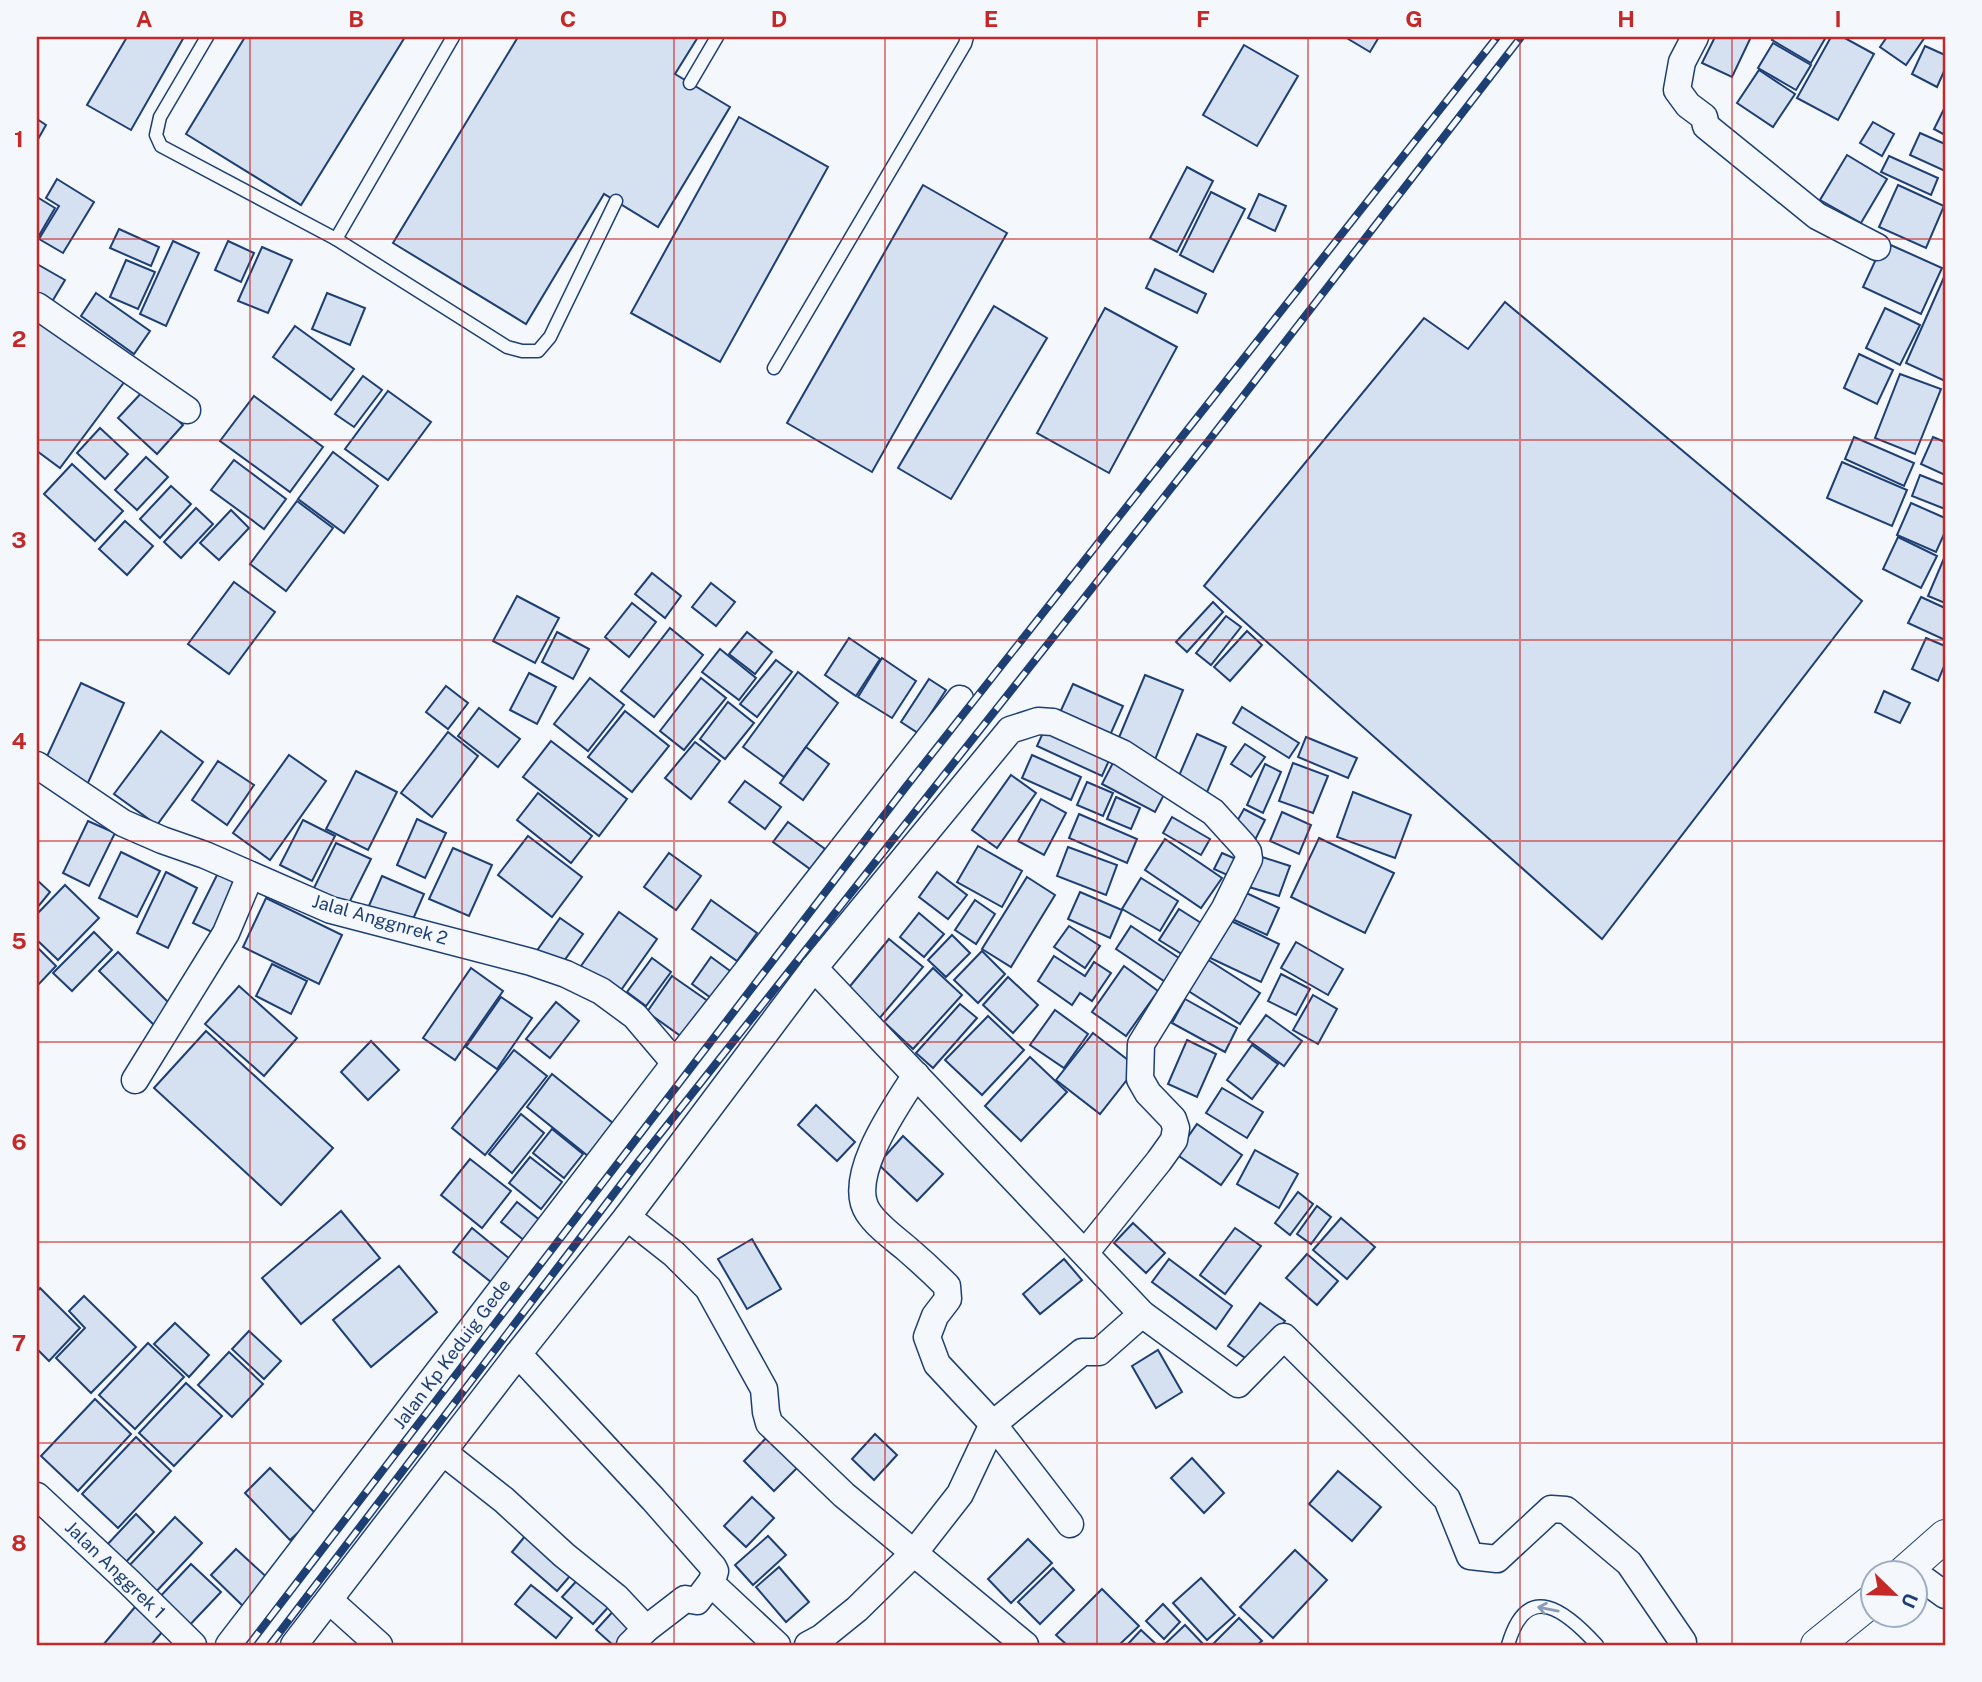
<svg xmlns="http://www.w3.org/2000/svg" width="1982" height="1682" font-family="'Public Sans',sans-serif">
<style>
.building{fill:#d5e0f0;stroke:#1d3f73;stroke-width:2}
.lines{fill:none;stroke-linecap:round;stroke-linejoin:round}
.service-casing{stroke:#1d3f73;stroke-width:15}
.minor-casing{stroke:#1d3f73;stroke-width:29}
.tertiary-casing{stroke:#1d3f73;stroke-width:34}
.service{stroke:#f4f7fb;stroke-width:12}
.minor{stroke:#f4f7fb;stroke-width:26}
.tertiary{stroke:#f4f7fb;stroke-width:32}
.rail-casing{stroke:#1d3f73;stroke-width:8}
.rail{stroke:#f4f7fb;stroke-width:5;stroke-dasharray:16;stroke-linecap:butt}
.oneway{stroke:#889bb7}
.grid{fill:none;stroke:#c62828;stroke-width:2;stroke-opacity:0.55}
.labels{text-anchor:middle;stroke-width:5;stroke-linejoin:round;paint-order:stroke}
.street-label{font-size:18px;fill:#1d3f73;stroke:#f4f7fb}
.neatline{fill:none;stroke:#c62828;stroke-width:2.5}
.grid-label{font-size:23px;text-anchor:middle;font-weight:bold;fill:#c62828}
</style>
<rect width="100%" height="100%" fill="#f4f7fb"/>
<g class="building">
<polygon points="127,37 184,37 131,130 87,105"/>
<polygon points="245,37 405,37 301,205 186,134"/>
<polygon points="518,37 698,37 675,74 730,107 658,227 604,194 526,324 393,243"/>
<polygon points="1345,37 1379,37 1370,52"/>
<polygon points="1715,37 1751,37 1732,77 1702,63"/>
<polygon points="1774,37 1826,37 1811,63 1772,40"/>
<polygon points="1831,37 1843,37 1874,54 1838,120 1797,98"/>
<polygon points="1887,37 1925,37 1906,65 1880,47"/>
<polygon points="1773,43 1811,65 1796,90 1758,68"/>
<polygon points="1244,45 1298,76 1257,146 1203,115"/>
<polygon points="1925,46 1945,55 1945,69 1937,87 1912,74"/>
<polygon points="1759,70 1795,94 1773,127 1737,103"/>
<polygon points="1945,107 1945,135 1934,129"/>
<polygon points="739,117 828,167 720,362 631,313"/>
<polygon points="37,119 46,125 37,141"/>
<polygon points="1873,122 1894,134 1882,156 1860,143"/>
<polygon points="1920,133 1945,144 1945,171 1910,155"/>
<polygon points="1847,155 1887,179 1861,223 1820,200"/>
<polygon points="1889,156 1938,178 1931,195 1881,172"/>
<polygon points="1187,167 1213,181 1177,252 1150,238"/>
<polygon points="57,179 94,202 63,253 39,239 59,206 46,198"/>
<polygon points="923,185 1007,233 872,472 787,423"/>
<polygon points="1898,185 1944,206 1926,248 1879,227"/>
<polygon points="1211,192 1245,209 1213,272 1180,255"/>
<polygon points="1259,194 1286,206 1275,231 1248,218"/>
<polygon points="37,197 55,208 37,239"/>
<polygon points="119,229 159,247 151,266 110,248"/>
<polygon points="173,241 199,253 166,326 140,314"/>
<polygon points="228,241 254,253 241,282 215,270"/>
<polygon points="1884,242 1942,268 1921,314 1863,287"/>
<polygon points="262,247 292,260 268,313 238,301"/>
<polygon points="126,260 155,272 138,309 110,297"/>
<polygon points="37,264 65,280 50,305 37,297"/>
<polygon points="1155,269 1206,294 1197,313 1146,288"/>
<polygon points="1945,275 1945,381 1906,363"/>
<polygon points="96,293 150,331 134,354 81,316"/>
<polygon points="327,293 365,308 350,345 312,329"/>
<polygon points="1505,302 1862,601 1602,939 1204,586 1424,318 1468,349"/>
<polygon points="994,306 1047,338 951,499 898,468"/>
<polygon points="1105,308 1177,347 1109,473 1037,433"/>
<polygon points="1885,308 1920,325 1900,365 1866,348"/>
<polygon points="37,315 125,381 60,468 37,451"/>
<polygon points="295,326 354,369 331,400 273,357"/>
<polygon points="1859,354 1893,370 1877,404 1844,388"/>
<polygon points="1900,374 1941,389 1915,454 1875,438"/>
<polygon points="363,376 382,390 354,427 335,414"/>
<polygon points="145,389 183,425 157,454 118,418"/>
<polygon points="388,391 431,422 388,480 345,449"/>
<polygon points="254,396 323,447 290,492 220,441"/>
<polygon points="100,428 128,454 105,479 77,453"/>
<polygon points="1854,437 1914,463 1904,486 1845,459"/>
<polygon points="1933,437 1945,442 1945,475 1921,464"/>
<polygon points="333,452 378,486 344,533 298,499"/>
<polygon points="146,457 168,477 137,510 115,490"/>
<polygon points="234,460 286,499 264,529 211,490"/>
<polygon points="1842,462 1907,490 1892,526 1827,498"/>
<polygon points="72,464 123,511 95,541 44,494"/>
<polygon points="1920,475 1945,485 1945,509 1912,496"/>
<polygon points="171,486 191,504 160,538 140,519"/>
<polygon points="297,501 333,528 286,591 250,564"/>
<polygon points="1911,503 1945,518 1945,532 1936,552 1897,535"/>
<polygon points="196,508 213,524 181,558 164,542"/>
<polygon points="231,510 249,528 219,560 200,543"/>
<polygon points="125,521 153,546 127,575 99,549"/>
<polygon points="1898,537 1937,556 1921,588 1883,569"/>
<polygon points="1945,556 1945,603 1928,596"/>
<polygon points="652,573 681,596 665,618 635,594"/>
<polygon points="234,582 275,612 229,674 188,644"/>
<polygon points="711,583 735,602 716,626 692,607"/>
<polygon points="517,596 559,618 535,663 493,641"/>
<polygon points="1921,597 1945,608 1945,640 1908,623"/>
<polygon points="1213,602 1223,612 1187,652 1176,642"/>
<polygon points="632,603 656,622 629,657 605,637"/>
<polygon points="1226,616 1241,627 1211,665 1196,653"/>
<polygon points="670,628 703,655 654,717 621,691"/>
<polygon points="1247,631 1262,645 1230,681 1214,667"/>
<polygon points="557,632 589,649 573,679 542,662"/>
<polygon points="747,632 772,652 755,674 729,654"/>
<polygon points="849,638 880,659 856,696 825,675"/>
<polygon points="1926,638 1945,646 1945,664 1938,681 1912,669"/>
<polygon points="720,649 756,678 739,700 702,672"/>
<polygon points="882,658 916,681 892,718 858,697"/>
<polygon points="776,660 792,672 757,717 740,704"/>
<polygon points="798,672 838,703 784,777 743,747"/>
<polygon points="529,673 556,687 537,724 510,710"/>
<polygon points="1145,675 1183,690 1154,762 1115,747"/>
<polygon points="590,678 624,705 588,751 554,724"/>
<polygon points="701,678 726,698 684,750 660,731"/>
<polygon points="929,679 946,690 918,733 901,722"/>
<polygon points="81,683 124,703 87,785 43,765"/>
<polygon points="1073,684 1123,706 1107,742 1057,719"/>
<polygon points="446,686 468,703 448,729 426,712"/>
<polygon points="1884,691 1910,703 1900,723 1875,712"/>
<polygon points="728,702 754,723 725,759 700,739"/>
<polygon points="1242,707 1299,743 1289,758 1233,723"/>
<polygon points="479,708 520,739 498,767 458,736"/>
<polygon points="625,711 669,746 632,792 588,757"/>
<polygon points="1046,726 1111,756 1102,776 1037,746"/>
<polygon points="161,731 203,762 157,825 114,794"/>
<polygon points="448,732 478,756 432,817 401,793"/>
<polygon points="1197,734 1226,747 1205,797 1175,785"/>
<polygon points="1306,737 1357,758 1348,778 1298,757"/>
<polygon points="551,741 627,799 599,836 523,777"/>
<polygon points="695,742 720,761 691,799 665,778"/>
<polygon points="1245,744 1265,757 1251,777 1231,764"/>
<polygon points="806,747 829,764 803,800 780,783"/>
<polygon points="289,755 326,781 270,860 233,833"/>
<polygon points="1032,755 1081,777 1071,800 1022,778"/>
<polygon points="1116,757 1169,785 1155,812 1102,784"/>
<polygon points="218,761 254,785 227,825 192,800"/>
<polygon points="1293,763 1328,776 1313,813 1279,801"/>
<polygon points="1265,764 1281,772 1263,813 1247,805"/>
<polygon points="356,771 397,792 368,850 326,829"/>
<polygon points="1011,775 1036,793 997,848 972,830"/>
<polygon points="745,781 781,807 765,829 729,802"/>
<polygon points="1087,782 1113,793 1103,816 1077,805"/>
<polygon points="1353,792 1411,815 1395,858 1337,837"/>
<polygon points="538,793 592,836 571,863 517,820"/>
<polygon points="1116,797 1140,808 1131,829 1107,819"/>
<polygon points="1041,799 1066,813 1044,855 1018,841"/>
<polygon points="1244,809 1265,820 1254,842 1232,830"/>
<polygon points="1282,812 1311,825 1299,854 1270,841"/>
<polygon points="1079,814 1137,839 1127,863 1069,838"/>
<polygon points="1172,817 1210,839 1201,855 1163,833"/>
<polygon points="417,819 446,833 425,878 397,865"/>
<polygon points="303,820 335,836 312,881 280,865"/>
<polygon points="88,821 115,833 89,886 63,873"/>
<polygon points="788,822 825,849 810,869 773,842"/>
<polygon points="528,836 582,877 552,917 498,875"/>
<polygon points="1319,838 1394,873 1365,933 1291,897"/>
<polygon points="1165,839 1222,878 1201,908 1145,870"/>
<polygon points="336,843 371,859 347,907 313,890"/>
<polygon points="978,846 1022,871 1002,907 957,882"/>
<polygon points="1068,847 1117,865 1106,895 1057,876"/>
<polygon points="453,848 492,865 469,916 429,899"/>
<polygon points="121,852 160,871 137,917 99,898"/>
<polygon points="669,853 701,876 676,910 644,887"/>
<polygon points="1222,853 1243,862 1236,879 1214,869"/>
<polygon points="1259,856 1290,866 1279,896 1249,887"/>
<polygon points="166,872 197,888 168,948 137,933"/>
<polygon points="937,872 967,895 948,919 919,897"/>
<polygon points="218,873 238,883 214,933 193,923"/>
<polygon points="382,876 424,894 410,926 368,908"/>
<polygon points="1027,877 1055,895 1011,967 982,949"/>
<polygon points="1141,878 1178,901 1160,931 1122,909"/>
<polygon points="37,880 50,892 37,908"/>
<polygon points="65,885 99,918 58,960 37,940 37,914"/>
<polygon points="1242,891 1279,908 1267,935 1230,918"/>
<polygon points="1080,892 1122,910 1110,938 1068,919"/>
<polygon points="266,898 342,935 319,984 243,947"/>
<polygon points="711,900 757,933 737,961 692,929"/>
<polygon points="975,900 995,914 976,944 955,930"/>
<polygon points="1179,909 1209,928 1190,959 1159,940"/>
<polygon points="619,912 657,939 619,993 581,966"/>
<polygon points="919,913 944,934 924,957 900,937"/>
<polygon points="560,918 583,934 559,968 536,952"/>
<polygon points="1225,918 1279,944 1261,982 1206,956"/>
<polygon points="1069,926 1100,946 1085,968 1054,947"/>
<polygon points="1131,926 1185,962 1170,985 1116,949"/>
<polygon points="94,932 112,950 72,991 53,973"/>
<polygon points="952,935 970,953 946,977 928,960"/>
<polygon points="889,939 923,967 878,1020 846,991"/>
<polygon points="1296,942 1343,969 1328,995 1281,968"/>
<polygon points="37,947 56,966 37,986"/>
<polygon points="982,951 1005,974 978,1003 954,980"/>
<polygon points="118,952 177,1011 159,1030 99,971"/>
<polygon points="1199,954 1260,993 1240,1024 1179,985"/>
<polygon points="1054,956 1085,976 1094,962 1111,973 1092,1001 1080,993 1072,1005 1038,981"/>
<polygon points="711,957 737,976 718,1003 692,984"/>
<polygon points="652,958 671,972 646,1006 627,992"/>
<polygon points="272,964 307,981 291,1014 256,996"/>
<polygon points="1124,966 1158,991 1126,1036 1092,1012"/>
<polygon points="471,968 503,991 455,1060 423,1038"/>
<polygon points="933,968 962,995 913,1049 884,1022"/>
<polygon points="1281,974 1310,989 1296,1015 1268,1001"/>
<polygon points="672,976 715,1006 689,1042 647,1012"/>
<polygon points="1008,977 1038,1005 1013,1033 983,1005"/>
<polygon points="239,986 297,1038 264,1076 205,1024"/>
<polygon points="1313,995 1337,1009 1318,1044 1293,1030"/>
<polygon points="501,997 532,1018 497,1069 466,1047"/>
<polygon points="1185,999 1237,1028 1225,1052 1172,1023"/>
<polygon points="556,1002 579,1021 550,1058 526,1039"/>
<polygon points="960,1004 977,1018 933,1068 916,1053"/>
<polygon points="1055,1010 1088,1034 1064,1068 1030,1045"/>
<polygon points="1266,1015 1302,1041 1284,1066 1248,1040"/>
<polygon points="988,1016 1024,1050 982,1095 945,1060"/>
<polygon points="206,1031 333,1148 281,1205 154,1088"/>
<polygon points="1093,1033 1137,1067 1100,1114 1056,1080"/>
<polygon points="1187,1040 1216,1054 1197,1097 1168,1084"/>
<polygon points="371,1041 399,1070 368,1100 341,1072"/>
<polygon points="1252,1045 1278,1064 1252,1099 1227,1080"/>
<polygon points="514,1050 547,1076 485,1155 452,1128"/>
<polygon points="1030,1057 1067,1092 1021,1141 985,1106"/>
<polygon points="552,1074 619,1128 593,1160 527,1107"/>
<polygon points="1222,1088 1263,1112 1247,1138 1206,1113"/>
<polygon points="816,1105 855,1142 837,1161 798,1125"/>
<polygon points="521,1114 544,1133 512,1173 489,1154"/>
<polygon points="1197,1124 1242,1155 1221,1185 1176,1154"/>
<polygon points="552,1129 583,1154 564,1178 533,1153"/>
<polygon points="903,1136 943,1174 917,1201 878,1164"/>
<polygon points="1255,1150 1298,1174 1279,1208 1237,1184"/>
<polygon points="530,1157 562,1182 541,1209 509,1183"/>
<polygon points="470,1159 511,1191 482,1228 441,1195"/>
<polygon points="1298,1192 1313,1204 1290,1235 1275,1223"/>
<polygon points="517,1202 546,1225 530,1245 501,1222"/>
<polygon points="1317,1206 1331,1217 1311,1244 1297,1234"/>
<polygon points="341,1211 380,1258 301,1324 262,1278"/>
<polygon points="1341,1218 1375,1247 1347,1279 1313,1250"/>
<polygon points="1133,1223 1165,1253 1146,1273 1114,1243"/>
<polygon points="472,1228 510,1259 491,1282 453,1252"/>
<polygon points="1235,1228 1261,1246 1225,1294 1200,1275"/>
<polygon points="752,1239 781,1289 747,1309 718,1259"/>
<polygon points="1307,1254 1338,1281 1317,1305 1286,1278"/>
<polygon points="1064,1259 1082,1280 1040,1314 1023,1294"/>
<polygon points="1169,1259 1232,1306 1216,1329 1152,1282"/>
<polygon points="399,1266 437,1312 371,1367 333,1320"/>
<polygon points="40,1288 80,1328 49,1361 37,1349 37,1292"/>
<polygon points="84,1296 136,1347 91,1393 56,1358 85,1328 69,1311"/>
<polygon points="1260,1303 1285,1321 1254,1364 1228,1346"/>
<polygon points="175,1323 209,1355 189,1377 154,1344"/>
<polygon points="249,1331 281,1361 264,1379 232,1349"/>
<polygon points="148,1343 184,1377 135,1429 99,1395"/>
<polygon points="1158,1350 1182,1392 1156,1408 1132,1366"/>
<polygon points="229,1352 263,1384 232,1417 198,1385"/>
<polygon points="186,1383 222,1416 174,1466 139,1433"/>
<polygon points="95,1399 131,1434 78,1491 41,1456"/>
<polygon points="875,1434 897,1455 874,1480 852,1459"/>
<polygon points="769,1435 800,1465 774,1491 744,1461"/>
<polygon points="136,1437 171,1471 118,1528 82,1494"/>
<polygon points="1192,1458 1224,1493 1204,1513 1171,1478"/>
<polygon points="270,1468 317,1515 290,1540 245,1493"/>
<polygon points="1338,1471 1381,1507 1352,1541 1309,1504"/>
<polygon points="752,1497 774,1518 746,1547 724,1526"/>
<polygon points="136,1514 154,1532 124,1564 105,1547"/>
<polygon points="175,1517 202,1543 153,1595 126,1569"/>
<polygon points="530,1530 576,1569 557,1591 512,1552"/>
<polygon points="768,1536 786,1555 753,1585 735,1565"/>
<polygon points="1028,1539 1052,1563 1011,1603 988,1579"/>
<polygon points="236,1549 272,1582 246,1609 211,1575"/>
<polygon points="1295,1550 1327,1580 1273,1638 1240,1607"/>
<polygon points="191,1564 221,1592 184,1631 154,1603"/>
<polygon points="779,1567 809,1602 786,1622 756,1587"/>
<polygon points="1053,1568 1074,1590 1040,1624 1018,1602"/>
<polygon points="581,1576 612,1603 593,1624 562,1597"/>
<polygon points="1201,1578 1235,1615 1207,1640 1173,1603"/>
<polygon points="531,1585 572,1618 556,1638 515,1604"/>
<polygon points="1102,1589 1139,1626 1119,1645 1067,1645 1056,1635"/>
<polygon points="1163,1604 1180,1622 1164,1639 1146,1621"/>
<polygon points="135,1607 163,1631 151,1645 103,1645"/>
<polygon points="617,1607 640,1629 625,1645 613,1645 596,1630"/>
<polygon points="1239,1618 1262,1641 1257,1645 1212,1645"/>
<polygon points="1185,1625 1204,1645 1165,1644"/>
<polygon points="1141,1630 1157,1645 1127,1645"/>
</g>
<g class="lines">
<g class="service-casing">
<g id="service">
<polyline points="207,37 160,117 156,135 161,146 336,239 507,347 522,351 538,351 550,337 616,201"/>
<polyline points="690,83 717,37"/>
<polyline points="336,239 453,37"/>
<polyline points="774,368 965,44 967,37"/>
<path d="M1508,1645C1527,1579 1566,1611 1597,1645"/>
</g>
</g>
<g class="minor-casing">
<g id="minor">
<polyline points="1695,37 1682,62 1677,90 1688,105 1704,117 1706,126 1817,216 1877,247"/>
<polyline points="37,306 187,410"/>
<polyline points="37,765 123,823 162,840 205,855 331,910 531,962 566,974 601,991 635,1016 675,1063"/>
<polyline points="814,968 1142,1314 1238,1384 1284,1337 1447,1499 1470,1556 1497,1559 1551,1509 1566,1510 1629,1563 1683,1642 1683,1645"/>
<path d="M916,1075C897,1105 845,1177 868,1212C877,1226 894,1238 907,1249C921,1261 934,1273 947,1286L948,1299L935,1316L927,1337L937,1364L993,1424L1070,1524"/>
<polyline points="135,1080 226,933 250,876"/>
<polyline points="627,1217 674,1254 708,1288 764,1389 766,1412 769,1423 844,1495 1025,1645"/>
<polyline points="518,1354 653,1499 713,1567 715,1571 712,1581 715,1587 777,1645"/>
<polyline points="443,1452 504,1500 564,1555 616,1597 646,1629"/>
<polyline points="37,1496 129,1582 193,1645"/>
<polyline points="1916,1574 1945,1595"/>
<polyline points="329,1600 379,1645"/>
<polyline points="229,1645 675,1063 960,699"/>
<polyline points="294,1645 518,1354 627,1217 814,968 1010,730 1038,721 1053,722 1122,753 1213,812 1243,845 1248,852 1249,859 1225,908 1141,1044 1140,1079 1148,1093 1173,1119 1176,1128 1174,1140 1159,1161 1085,1253"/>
<polyline points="630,1645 646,1629 685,1599 697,1601 712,1581"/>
<polyline points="808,1645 821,1638 857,1609 914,1553 960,1494 993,1424 1082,1352 1099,1352 1142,1314"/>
</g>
</g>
<g class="tertiary-casing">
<g id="tertiary">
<polyline points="1902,1574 1945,1536"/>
<polyline points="1817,1645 1874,1599"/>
</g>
</g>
<use href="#service" class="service"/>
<use href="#minor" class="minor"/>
<use href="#tertiary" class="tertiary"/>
<g class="rail-casing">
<g id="rail">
<polyline points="249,1645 905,788 1497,37"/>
<polyline points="270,1645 638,1162 1210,439 1521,37"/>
</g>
</g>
<use href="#rail" class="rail"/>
</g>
<defs><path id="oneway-shaft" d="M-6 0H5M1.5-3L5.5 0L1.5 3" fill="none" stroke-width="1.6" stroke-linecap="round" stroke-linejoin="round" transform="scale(1.75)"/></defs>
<use class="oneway" href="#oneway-shaft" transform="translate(1548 1609) rotate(-169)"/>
<path class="grid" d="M250,37V1645M462,37V1645M674,37V1645M885,37V1645M1097,37V1645M1308,37V1645M1520,37V1645M1732,37V1645M37,239H1945M37,440H1945M37,640H1945M37,841H1945M37,1042H1945M37,1242H1945M37,1443H1945"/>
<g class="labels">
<g class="street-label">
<text transform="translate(380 920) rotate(16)" y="6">Jalal Anggnrek 2</text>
<text transform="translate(452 1354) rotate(-53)" y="6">Jalan Kp Keduig Gede</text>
<text transform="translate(115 1570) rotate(44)" y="6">Jalan Anggrek 1</text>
</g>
</g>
<rect width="1982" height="1682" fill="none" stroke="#f4f7fb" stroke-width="77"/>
<g transform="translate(1894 1594) rotate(113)"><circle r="33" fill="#f4f7fb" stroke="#9eadc5" stroke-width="2"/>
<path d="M0-5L12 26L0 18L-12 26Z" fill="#c62828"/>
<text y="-10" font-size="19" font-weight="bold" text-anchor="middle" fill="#1d3f73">U</text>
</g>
<rect x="38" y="38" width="1906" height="1606" class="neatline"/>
<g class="grid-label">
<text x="144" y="27">A</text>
<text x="356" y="27">B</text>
<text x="568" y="27">C</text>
<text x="779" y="27">D</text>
<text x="991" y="27">E</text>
<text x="1203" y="27">F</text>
<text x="1414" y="27">G</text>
<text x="1626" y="27">H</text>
<text x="1838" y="27">I</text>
<text x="19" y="147">1</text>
<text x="19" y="347">2</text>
<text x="19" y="548">3</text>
<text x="19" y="749">4</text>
<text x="19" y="949">5</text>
<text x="19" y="1150">6</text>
<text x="19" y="1351">7</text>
<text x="19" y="1551">8</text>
</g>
</svg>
